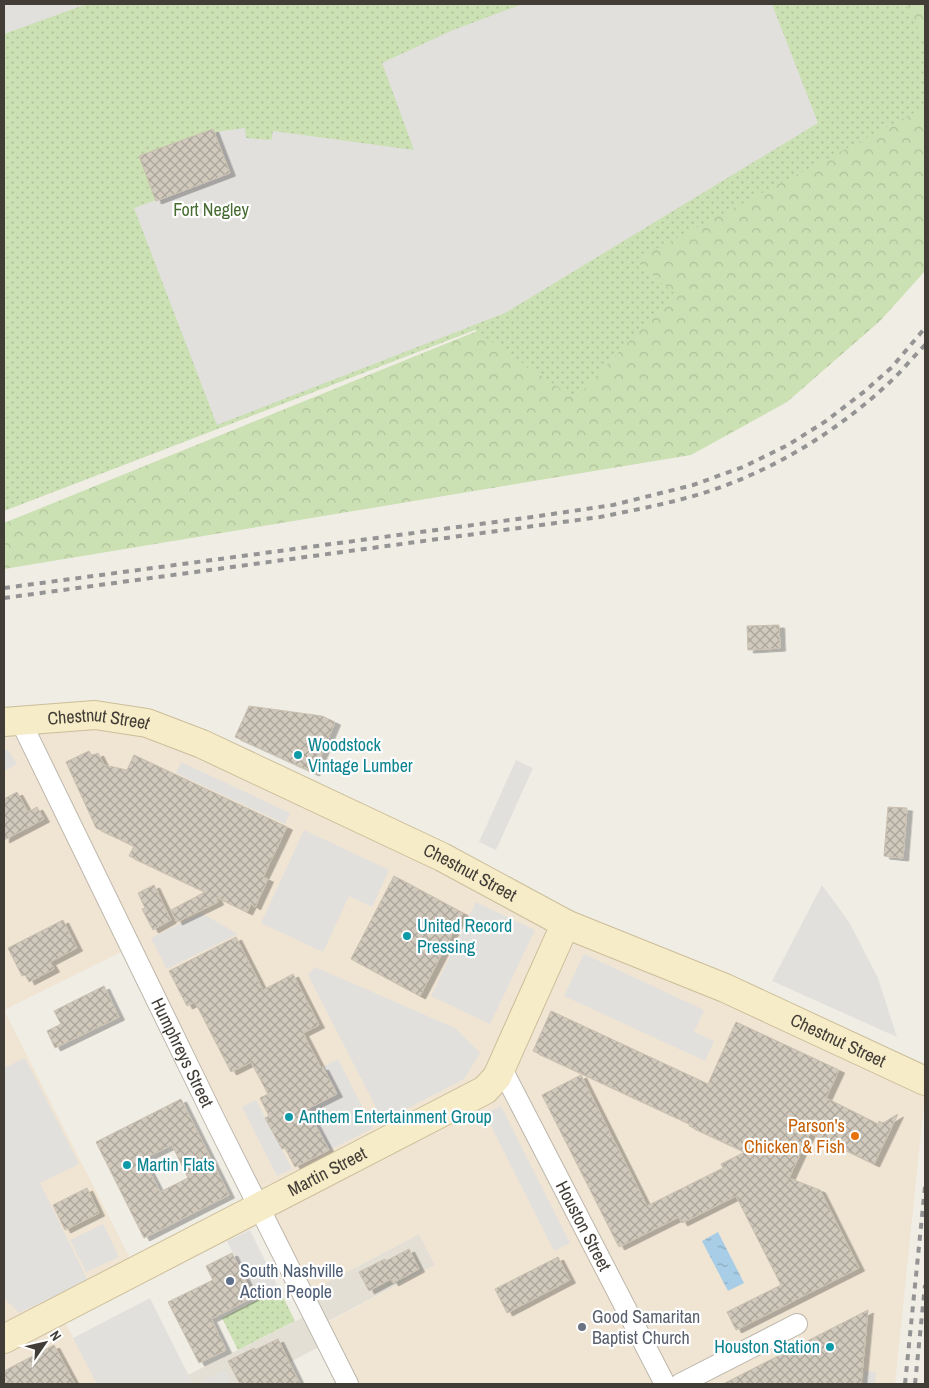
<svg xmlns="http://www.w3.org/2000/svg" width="929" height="1388" font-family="'Archivo Narrow',sans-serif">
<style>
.residential{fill:#e4dfd4}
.commercial{fill:#f0e4d3}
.forest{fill:url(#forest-crowns)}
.park{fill:url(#park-dots)}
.parking{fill:#e2e0dd}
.water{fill:url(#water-ripples)}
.building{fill:url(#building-cross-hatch);stroke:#cac0b0;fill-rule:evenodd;filter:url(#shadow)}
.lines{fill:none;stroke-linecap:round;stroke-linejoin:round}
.street-casing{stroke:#bdb7ac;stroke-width:22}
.secondary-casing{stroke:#cbbe9a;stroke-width:30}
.street{stroke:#fff;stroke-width:20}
.secondary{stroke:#f7ecc8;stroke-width:28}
.rail{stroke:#949494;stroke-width:4;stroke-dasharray:6 6;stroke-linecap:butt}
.culture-dot{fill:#0f9aa8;stroke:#fff;stroke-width:2}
.food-dot{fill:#e8710a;stroke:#fff;stroke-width:2}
.service-dot{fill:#5c6f8a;stroke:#fff;stroke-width:2}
.worship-dot{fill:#6b7280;stroke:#fff;stroke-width:2}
.labels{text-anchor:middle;stroke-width:4.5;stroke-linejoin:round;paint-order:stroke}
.park-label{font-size:18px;fill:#476c31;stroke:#fff}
.street-label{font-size:18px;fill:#423d36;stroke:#fff}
.culture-label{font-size:18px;fill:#0d838f;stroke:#fff;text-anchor:start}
.food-label{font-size:18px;fill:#c56008;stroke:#fff;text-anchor:end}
.service-label{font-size:18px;fill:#4e5e75;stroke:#fff;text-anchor:start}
.worship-label{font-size:18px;fill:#5b616d;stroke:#fff;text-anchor:start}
</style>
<defs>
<pattern id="forest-crowns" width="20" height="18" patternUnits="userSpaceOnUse" patternTransform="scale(1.25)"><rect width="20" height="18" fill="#cbe0b3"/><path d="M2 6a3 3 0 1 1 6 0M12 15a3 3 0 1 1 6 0" fill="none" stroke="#b0c19b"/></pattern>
<pattern id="park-dots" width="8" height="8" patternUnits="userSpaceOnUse" patternTransform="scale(1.25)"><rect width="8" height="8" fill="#cbe0b3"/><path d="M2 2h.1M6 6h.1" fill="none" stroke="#b0c19b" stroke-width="1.8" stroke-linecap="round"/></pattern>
<pattern id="water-ripples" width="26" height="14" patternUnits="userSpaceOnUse" patternTransform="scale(1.25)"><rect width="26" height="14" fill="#a8cde6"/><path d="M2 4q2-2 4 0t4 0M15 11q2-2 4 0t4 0" fill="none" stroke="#8aa8bb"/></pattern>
<pattern id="building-cross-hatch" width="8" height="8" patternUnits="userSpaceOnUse" patternTransform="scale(1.25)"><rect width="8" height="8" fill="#d0c9bc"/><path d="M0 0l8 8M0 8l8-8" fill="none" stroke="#aaa49a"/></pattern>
<filter id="shadow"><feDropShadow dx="5.5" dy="3" stdDeviation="0" flood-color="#0004"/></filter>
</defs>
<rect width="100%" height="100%" fill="#f0ede5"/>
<polygon class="residential" points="419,1234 435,1265 319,1326 327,1343 247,1384 193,1384 188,1375 312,1313 303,1295"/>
<polygon class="commercial" points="4,722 147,723 925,1094 895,1384 348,1384 319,1327 435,1265 419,1234 303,1295 131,947 4,1010 136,1270 59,1311 79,1349 185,1384 4,1384"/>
<polygon class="forest" points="820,4 925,4 925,271 880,321 787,402 691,455 4,569 4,523 492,325"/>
<g class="park">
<polygon points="4,4 907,4 925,44 925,107 635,260 674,293 575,399 475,330 4,511"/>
<polygon points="279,1289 295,1321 238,1350 222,1318"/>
</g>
<g class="parking">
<polygon points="4,4 87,4 4,34"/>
<polygon points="523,4 772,4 818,123 505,313 217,425 134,208 230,173 215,132 245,128 246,138 271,140 273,131 414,150 382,63 453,30"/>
<polygon points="4,750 8,750 17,764 4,771"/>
<polygon points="516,760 533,768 496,850 479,842"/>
<polygon points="181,762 290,813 285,824 176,773"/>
<polygon points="304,830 389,870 372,907 349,896 323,952 261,923"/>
<polygon points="822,885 849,922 878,978 897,1037 772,981"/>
<polygon points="476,902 535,930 490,1024 431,996"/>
<polygon points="201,913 238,934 167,969 151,938"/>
<polygon points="584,954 704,1010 694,1032 714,1041 705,1061 564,996"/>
<polygon points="315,967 455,1028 480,1053 464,1079 383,1121 308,975"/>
<polygon points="25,1058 79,1164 40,1183 88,1281 19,1313 4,1298 4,1068"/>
<polygon points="338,1059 373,1128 329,1150 307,1109 336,1094 323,1067"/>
<polygon points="256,1100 292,1169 277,1176 242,1107"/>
<polygon points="501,1106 570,1243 554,1251 485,1114"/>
<polygon points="103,1224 119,1257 86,1272 70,1240"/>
<polygon points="250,1230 277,1285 254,1297 227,1241"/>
<polygon points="150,1298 193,1384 97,1384 73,1338"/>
<polygon points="225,1370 231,1383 203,1384 202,1381"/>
<polygon points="865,1371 876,1372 875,1384 863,1384"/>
</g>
<polygon class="water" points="718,1232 744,1283 728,1291 702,1241"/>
<g class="building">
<polygon points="213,129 230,173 156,201 139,156"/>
<polygon points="779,625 780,648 748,650 747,626"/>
<polygon points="249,706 322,716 335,722 314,773 235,737"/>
<polygon points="89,751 92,756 98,753 104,765 127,770 134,755 287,827 263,877 268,879 255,907 251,904 247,912 216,897 218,902 177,922 171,910 205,892 129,856 134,846 96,828 66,762"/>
<polygon points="17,792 28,812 37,807 44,819 4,840 4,799"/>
<polygon points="888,807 907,808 903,858 884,856"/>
<polygon points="394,876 463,913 420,996 351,959"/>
<polygon points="154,885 171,920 153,930 142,909 145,908 138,893"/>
<polygon points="63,920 77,948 50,962 54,969 29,982 26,975 22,976 8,948"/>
<polygon points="236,937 263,990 293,974 319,1025 303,1033 321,1068 323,1067 337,1094 307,1109 329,1150 295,1167 285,1148 282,1149 265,1118 269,1116 260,1098 268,1094 251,1062 231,1072 195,1002 187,1006 169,971"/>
<polygon points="104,986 119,1017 55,1048 47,1031 61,1024 54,1011"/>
<polygon points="551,1011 708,1084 736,1022 839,1070 826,1098 878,1124 879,1121 883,1123 898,1114 874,1164 810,1133 789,1178 820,1190 859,1268 736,1330 727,1312 781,1285 736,1196 682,1223 679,1217 619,1247 542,1095 581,1075 647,1206 723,1168 721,1164 745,1152 689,1126 690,1124 533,1051"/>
<path d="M181,1099L229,1195L144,1238L96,1142ZM172,1145L188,1178L160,1192L143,1159Z"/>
<polygon points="87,1188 99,1213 65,1230 53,1205"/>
<polygon points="409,1249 419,1269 393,1283 391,1279 369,1291 359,1272 385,1259 386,1261"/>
<polygon points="232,1253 254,1297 211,1319 226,1350 199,1363 168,1302 213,1280 206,1266"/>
<polygon points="558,1257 570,1280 507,1313 495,1289"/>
<polygon points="868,1310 861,1384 723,1384"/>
<polygon points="278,1339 300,1384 240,1384 228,1361 254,1348 255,1350"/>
<polygon points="54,1345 75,1384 4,1384 4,1371"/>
</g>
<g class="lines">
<g class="street-casing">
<g id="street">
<path id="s1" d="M20,720L215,1120L348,1384"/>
<path id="s2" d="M501,1067L665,1384"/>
<polyline points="680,1384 797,1324"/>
</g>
</g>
<g class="secondary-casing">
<g id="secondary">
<path id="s3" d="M4,722L95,715L147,723L202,744L442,857L568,925L725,988L925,1081"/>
<path id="s4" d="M4,1339L485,1090L497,1077L560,936L568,925"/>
</g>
</g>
<use href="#street" class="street"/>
<use href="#secondary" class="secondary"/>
<g class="rail">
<polyline points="4,588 525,518 613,505 693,485 743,467 788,445 826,421 865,391 892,367 925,328"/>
<path d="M4,598L600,517C649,507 700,498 746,477C798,455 847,422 889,383C902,371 913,357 925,345"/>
<polyline points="905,1384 925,1187"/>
<polyline points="915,1384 925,1285"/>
</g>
</g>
<g class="culture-dot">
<circle cx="298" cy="755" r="5"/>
<circle cx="407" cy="936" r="5"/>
<circle cx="289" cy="1117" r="5"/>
<circle cx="127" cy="1165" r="5"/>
<circle cx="830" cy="1347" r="5"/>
</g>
<circle class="food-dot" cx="855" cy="1136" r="5"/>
<circle class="service-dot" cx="230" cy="1281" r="5"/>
<circle class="worship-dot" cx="582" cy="1327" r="5"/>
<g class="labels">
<g class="park-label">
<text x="211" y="216">Fort Negley</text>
</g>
<g class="street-label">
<text dy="6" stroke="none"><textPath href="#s3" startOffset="95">Chestnut Street</textPath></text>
<text dy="6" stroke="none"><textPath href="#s3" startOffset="500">Chestnut Street</textPath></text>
<text dy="6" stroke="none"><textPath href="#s3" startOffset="905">Chestnut Street</textPath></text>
<text dy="6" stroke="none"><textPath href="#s1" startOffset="370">Humphreys Street</textPath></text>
<text dy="6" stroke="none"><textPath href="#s4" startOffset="364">Martin Street</textPath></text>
<text dy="6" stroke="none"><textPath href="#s2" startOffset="179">Houston Street</textPath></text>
</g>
<g class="culture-label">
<text x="308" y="751">Woodstock<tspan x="308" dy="21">Vintage Lumber</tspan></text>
<text x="417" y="932">United Record<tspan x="417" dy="21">Pressing</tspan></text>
<text x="299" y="1123">Anthem Entertainment Group</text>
<text x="137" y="1171">Martin Flats</text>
<text x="820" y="1353" text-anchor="end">Houston Station</text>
</g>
<g class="food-label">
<text x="845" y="1132">Parson's<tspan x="845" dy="21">Chicken &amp; Fish</tspan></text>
</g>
<g class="service-label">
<text x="240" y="1277">South Nashville<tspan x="240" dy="21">Action People</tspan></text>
</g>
<g class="worship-label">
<text x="592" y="1323">Good Samaritan<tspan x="592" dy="21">Baptist Church</tspan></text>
</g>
</g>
<rect width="929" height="1388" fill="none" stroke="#423d36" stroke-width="10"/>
<g transform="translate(45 1343) rotate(56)" stroke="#ffffff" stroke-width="4" paint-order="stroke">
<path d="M0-4L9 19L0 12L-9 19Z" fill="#423d36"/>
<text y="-8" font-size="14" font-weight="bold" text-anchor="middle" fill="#423d36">N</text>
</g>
</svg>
